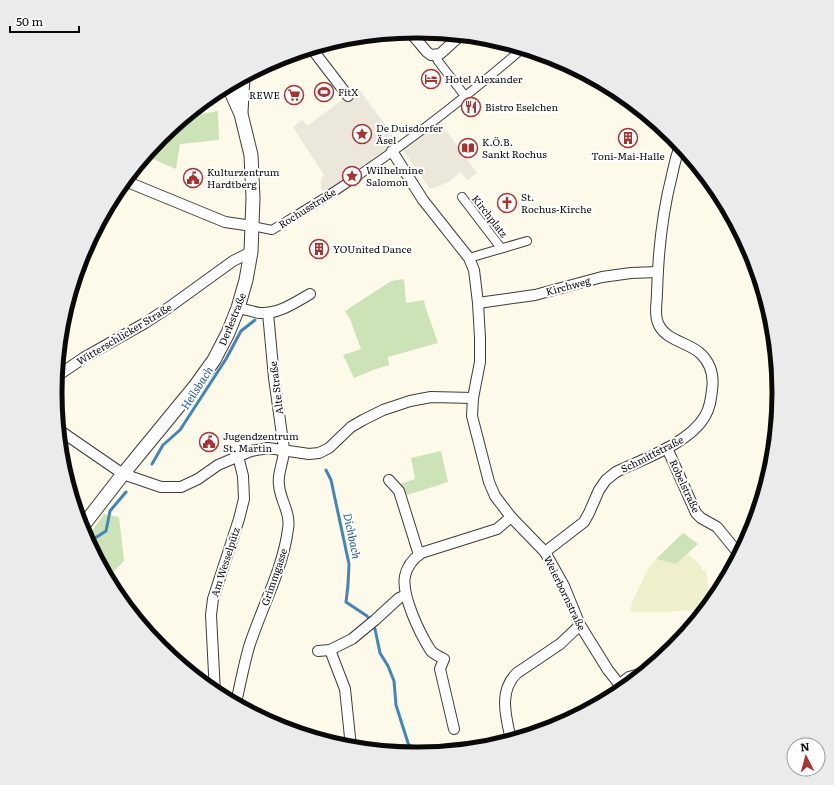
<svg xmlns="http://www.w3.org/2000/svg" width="834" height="785" font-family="Literata,serif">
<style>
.farmland{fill:#f0efcc}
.green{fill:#cbe3b7}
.plaza{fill:#ebe7da}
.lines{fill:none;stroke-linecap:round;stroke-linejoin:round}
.stream{stroke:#4185bf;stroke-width:3}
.pedestrian-casing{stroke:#3d3d3d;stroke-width:10}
.minor-casing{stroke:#3d3d3d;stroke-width:12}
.tertiary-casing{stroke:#3d3d3d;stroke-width:15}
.pedestrian{stroke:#fff;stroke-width:8}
.minor{stroke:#fff;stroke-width:10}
.tertiary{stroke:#fff;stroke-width:13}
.labels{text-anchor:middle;stroke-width:4;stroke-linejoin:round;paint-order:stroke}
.poi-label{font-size:10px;fill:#0a0a0a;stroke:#fff;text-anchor:start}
.street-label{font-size:10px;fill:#0a0a0a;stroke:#fff}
.water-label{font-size:11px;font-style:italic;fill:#21588e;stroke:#fff}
.rim{fill:none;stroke:#0a0a0a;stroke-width:5}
</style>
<rect width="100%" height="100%" fill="#fdfae9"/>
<polygon class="farmland" points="687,554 700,565 702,570 706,571 711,602 706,608 670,612 630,612 632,602 648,569 656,559 676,564"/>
<g class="green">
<polygon points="218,111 219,140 180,144 176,169 146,156 162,137 186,117"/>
<polygon points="404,279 406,303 424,300 425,306 438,343 388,357 389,365 373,370 354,378 343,355 361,349 350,319 345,311 391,281"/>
<polygon points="441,451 448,482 404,496 400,484 415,479 411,458"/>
<polygon points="104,514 119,517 124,561 108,577 87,538"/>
<polygon points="683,533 698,544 676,564 656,559"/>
</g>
<polygon class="plaza" points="358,88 400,145 437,118 477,173 467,180 460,172 449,182 430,189 403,150 330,201 321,188 321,179 324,175 293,127 302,120 307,126"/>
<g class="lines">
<g class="stream">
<polyline points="152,464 163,445 180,430 226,359 241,331 255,320"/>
<polyline points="326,470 331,480 349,564 348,585 346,602 367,616 375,629 380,653 388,666 394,681 396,705 408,743 415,754"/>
<polyline points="90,544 92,540 106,531 110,511 126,492"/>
</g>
<g class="pedestrian-casing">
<g id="pedestrian">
<polyline points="435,55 438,61 465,96"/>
<polyline points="462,197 501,248"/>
<path d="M252,226L272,230C295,216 319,202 341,187C405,145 465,98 522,49"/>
<polyline points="469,258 527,241"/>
</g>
</g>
<g class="minor-casing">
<g id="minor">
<polyline points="410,32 427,52 431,55 440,54 461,35"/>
<polyline points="312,49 348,96"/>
<polyline points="392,151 423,200 469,258 474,270 478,303 480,338 480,362 473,398 472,416 489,482 495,496 511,517 545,552 564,586 580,625 608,670 623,689"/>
<polyline points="127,178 130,183 225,222 252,226"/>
<polyline points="478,303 535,295 602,277 631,273 658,272"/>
<path d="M238,308C245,309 253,312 260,313C279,314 294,303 310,294"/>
<polyline points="57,376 85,357 145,323 168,308 233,261 251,252"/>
<polyline points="59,430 123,474 161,487 181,487 198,479 218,465 251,451 268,448 309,454 319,453 329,448 351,427 363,420 383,410 410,401 431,397 473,398"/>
<polyline points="667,448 696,513 701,518 717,527 739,554"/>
<polyline points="389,480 399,491 419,555"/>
<path d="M545,552L584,522L589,513L599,490L606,480L616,472C643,459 690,443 705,416C710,408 711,399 712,390C714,377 711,364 701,354C689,342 665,341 658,323C654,314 657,302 657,293C658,253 662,214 672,175C674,166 676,156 680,146"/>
<polyline points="330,650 345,689 351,747"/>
<polyline points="318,651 330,650 352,639 375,620 399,598 406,595"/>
<polyline points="620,684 629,677 643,673"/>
<polyline points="215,693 211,615 213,599 239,519 244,499 243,476 238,456"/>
<path d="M234,702L237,698C241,681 244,664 249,647C261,609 283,569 288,529C291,513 280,500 279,485C277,473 284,462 284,449L274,378L268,313"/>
<path d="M454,729L440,669L444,659C440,657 434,654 431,651C420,634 401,595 405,576C407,566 413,559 421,553L497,529L511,517"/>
<path d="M511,740C506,717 498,691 517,673L560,644L580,625"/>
</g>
</g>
<g class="tertiary-casing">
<g id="tertiary">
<polyline points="241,112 243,77"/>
<polyline points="82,527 123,474 196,385 214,360 228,333 238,308 246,280 251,252 253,198 251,155 241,114 228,85"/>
</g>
</g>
<use href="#pedestrian" class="pedestrian"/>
<use href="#minor" class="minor"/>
<use href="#tertiary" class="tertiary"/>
</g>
<defs>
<g id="hotel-ring" transform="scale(1)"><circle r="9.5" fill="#fff" stroke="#ab3231" stroke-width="1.5"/><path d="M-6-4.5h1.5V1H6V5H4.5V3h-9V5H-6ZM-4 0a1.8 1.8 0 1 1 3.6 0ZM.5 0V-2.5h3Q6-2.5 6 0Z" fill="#ab3231"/></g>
<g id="stadium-ring" transform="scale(1)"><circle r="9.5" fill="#fff" stroke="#ab3231" stroke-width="1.5"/><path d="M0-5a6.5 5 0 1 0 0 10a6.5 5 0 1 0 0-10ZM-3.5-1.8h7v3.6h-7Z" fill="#ab3231"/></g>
<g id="supermarket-ring" transform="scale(1)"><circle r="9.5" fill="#fff" stroke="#ab3231" stroke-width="1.5"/><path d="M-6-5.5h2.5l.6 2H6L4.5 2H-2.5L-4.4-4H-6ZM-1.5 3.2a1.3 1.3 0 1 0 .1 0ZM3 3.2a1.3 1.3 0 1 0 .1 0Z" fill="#ab3231"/></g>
<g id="restaurant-ring" transform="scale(1)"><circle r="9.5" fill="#fff" stroke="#ab3231" stroke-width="1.5"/><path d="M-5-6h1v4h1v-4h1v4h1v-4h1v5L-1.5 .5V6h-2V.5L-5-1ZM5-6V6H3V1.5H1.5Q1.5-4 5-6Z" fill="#ab3231"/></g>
<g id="sight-ring" transform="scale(1)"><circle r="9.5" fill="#fff" stroke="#ab3231" stroke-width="1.5"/><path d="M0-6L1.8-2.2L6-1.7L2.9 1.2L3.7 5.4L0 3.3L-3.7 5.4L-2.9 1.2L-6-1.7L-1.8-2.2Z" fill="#ab3231"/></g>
<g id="building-ring" transform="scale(1)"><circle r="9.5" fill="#fff" stroke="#ab3231" stroke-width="1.5"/><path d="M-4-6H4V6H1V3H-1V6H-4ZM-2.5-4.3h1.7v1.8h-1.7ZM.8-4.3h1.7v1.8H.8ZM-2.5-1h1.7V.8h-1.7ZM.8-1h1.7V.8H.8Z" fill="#ab3231"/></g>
<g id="library-ring" transform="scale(1)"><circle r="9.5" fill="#fff" stroke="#ab3231" stroke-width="1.5"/><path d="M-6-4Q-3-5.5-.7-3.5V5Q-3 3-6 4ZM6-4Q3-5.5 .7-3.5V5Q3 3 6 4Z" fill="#ab3231"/></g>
<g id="civic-ring" transform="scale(1)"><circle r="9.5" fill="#fff" stroke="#ab3231" stroke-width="1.5"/><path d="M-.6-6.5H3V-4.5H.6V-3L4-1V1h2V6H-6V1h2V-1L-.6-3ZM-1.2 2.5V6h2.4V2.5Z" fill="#ab3231"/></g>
<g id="church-ring" transform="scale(1)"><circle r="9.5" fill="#fff" stroke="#ab3231" stroke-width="1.5"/><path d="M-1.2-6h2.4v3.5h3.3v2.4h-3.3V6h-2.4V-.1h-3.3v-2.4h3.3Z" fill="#ab3231"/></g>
</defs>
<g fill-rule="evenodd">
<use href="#hotel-ring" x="431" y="79"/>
<use href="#stadium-ring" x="324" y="92"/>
<use href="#supermarket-ring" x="294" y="95"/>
<use href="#restaurant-ring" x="471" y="107"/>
<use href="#sight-ring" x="362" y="134"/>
<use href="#building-ring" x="628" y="138"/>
<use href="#library-ring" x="468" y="148"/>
<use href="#sight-ring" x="352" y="176"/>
<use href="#civic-ring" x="193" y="178"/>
<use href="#church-ring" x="507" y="203"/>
<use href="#building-ring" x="319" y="249"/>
<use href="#civic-ring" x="209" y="442"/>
</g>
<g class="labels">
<g class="poi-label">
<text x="445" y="83">Hotel Alexander</text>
<text x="338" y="96">FitX</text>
<text x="280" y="99" text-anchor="end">REWE</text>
<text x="485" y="111">Bistro Eselchen</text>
<text x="376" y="132">De Duisdorfer<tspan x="376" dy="12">Äsel</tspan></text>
<text x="482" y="146">K.Ö.B.<tspan x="482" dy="12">Sankt Rochus</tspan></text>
<text x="628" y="160" text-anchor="middle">Toni-Mai-Halle</text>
<text x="366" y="174">Wilhelmine<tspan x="366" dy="12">Salomon</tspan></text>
<text x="207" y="176">Kulturzentrum<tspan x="207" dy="12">Hardtberg</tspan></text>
<text x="521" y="201">St.<tspan x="521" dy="12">Rochus-Kirche</tspan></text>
<text x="333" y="253">YOUnited Dance</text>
<text x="223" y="440">Jugendzentrum<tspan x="223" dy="12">St. Martin</tspan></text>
</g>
<g class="street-label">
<text transform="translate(307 208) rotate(-32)" y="4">Rochusstraße</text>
<text transform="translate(490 216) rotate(52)" y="4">Kirchplatz</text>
<text transform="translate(568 286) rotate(-15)" y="4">Kirchweg</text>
<text transform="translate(232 319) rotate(-68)" y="4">Derlestraße</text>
<text transform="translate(124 334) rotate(-31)" y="4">Witterschlicker Straße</text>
<text transform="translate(276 388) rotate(-97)" y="4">Alte Straße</text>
<text transform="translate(652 454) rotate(-27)" y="4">Schmittstraße</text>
<text transform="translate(685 486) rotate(65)" y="4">Robelstraße</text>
<text transform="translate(225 562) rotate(-72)" y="4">Am Wesselpütz</text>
<text transform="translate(274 577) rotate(-71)" y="4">Grimmgasse</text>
<text transform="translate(565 593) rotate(64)" y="4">Weierbornstraße</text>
</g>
<g class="water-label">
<text transform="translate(197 388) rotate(-57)" y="4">Heilsbach</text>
<text transform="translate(352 536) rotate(78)" y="4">Dichbach</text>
</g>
</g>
<path d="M0 0H834V785H0ZM416 38H418A354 354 0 0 1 772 392V393A354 354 0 0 1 418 747H416A354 354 0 0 1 62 393V392A354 354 0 0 1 416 38Z" fill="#ebebeb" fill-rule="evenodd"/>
<path class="rim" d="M416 38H418A354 354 0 0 1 772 392V393A354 354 0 0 1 418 747H416A354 354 0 0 1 62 393V392A354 354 0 0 1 416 38Z"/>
<g transform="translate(806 757) rotate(354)"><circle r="19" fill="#ffffff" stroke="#9d9d9d"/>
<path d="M0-3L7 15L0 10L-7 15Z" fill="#ab3231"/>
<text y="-6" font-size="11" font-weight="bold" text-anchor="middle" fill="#0a0a0a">N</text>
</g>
<path d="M10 26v6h69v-6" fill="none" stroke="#0a0a0a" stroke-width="2"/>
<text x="16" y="26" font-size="12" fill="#0a0a0a" stroke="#ffffff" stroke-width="3" paint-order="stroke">50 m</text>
</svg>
